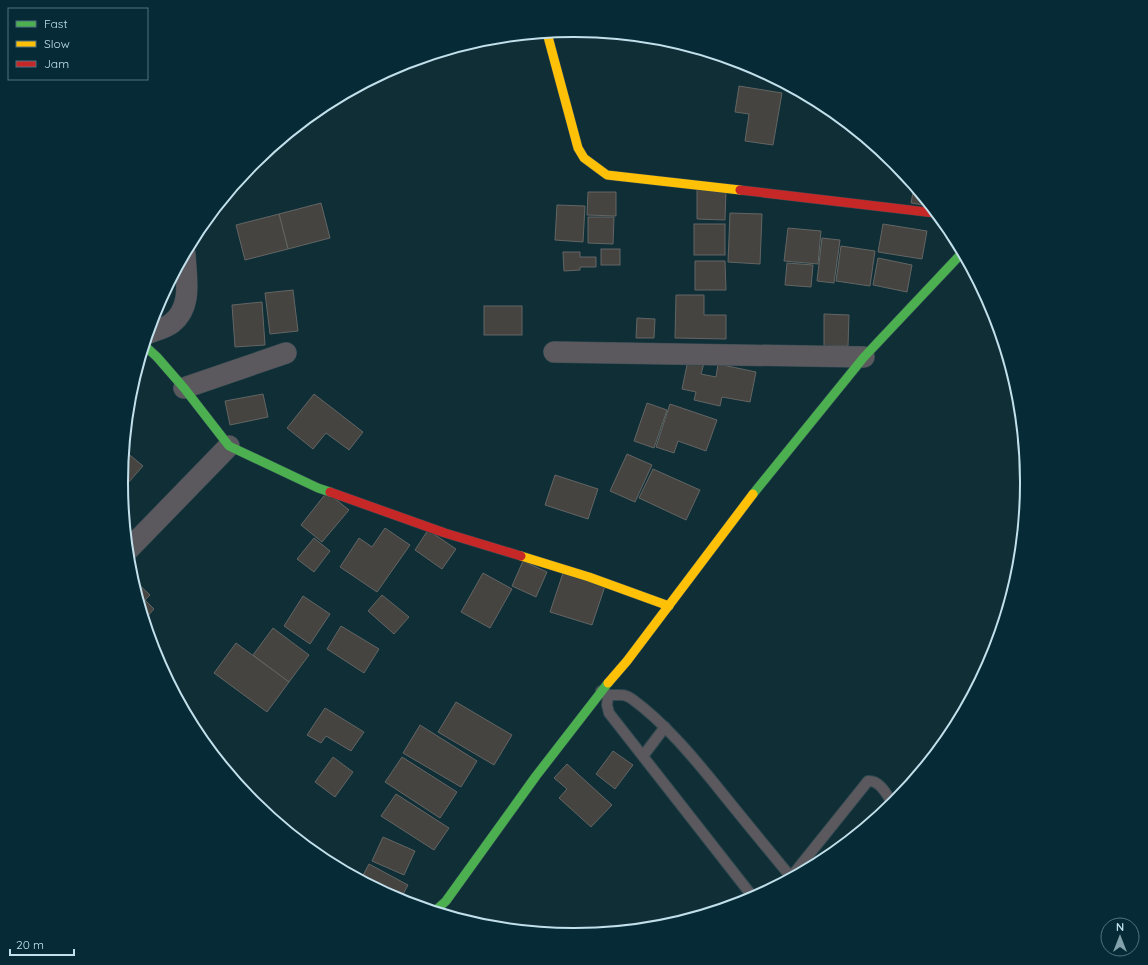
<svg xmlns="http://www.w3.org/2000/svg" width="1148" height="965" font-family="Quicksand,sans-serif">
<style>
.building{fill:#464440;stroke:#626564}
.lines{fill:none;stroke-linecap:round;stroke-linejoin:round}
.lane-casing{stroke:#304950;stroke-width:12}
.street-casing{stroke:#304950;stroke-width:22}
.fast-casing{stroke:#304950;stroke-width:10}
.slow-casing{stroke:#304950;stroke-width:10}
.jam-casing{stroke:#304950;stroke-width:10}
.lane{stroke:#5b595e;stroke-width:10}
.street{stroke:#5b595e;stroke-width:21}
.fast{stroke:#4caf50;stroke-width:9}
.slow{stroke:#ffc107;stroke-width:9}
.jam{stroke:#c62828;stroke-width:9}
.rim{fill:none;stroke:#c1e0ec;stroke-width:2}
</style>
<rect width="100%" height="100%" fill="#102e36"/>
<g class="building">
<polygon points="739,86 782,93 773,145 745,141 749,114 735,112"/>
<polygon points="914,187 929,206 911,203"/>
<polygon points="697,189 726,190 725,220 697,219"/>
<polygon points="588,192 616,192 616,216 587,215"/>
<polygon points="321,203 330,238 288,249 279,214"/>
<polygon points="557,205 585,206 583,242 555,240"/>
<polygon points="730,213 762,214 760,264 728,262"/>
<polygon points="279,214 288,249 245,260 236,225"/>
<polygon points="588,217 614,217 613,244 588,243"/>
<rect x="694" y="224" width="31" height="31"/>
<polygon points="883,224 927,231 922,259 878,252"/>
<polygon points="788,228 821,231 818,264 784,261"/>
<polygon points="822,238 840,240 834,283 817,281"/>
<polygon points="841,246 875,251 870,286 836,281"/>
<rect x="601" y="249" width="19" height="16"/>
<polygon points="563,252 580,252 580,257 596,257 596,267 580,267 580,270 564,271"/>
<polygon points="878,258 912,265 907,292 873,285"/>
<polygon points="695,261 725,261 726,290 695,290"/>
<polygon points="787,263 813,265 811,287 785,285"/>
<polygon points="293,290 298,331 270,334 265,293"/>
<polygon points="676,295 704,295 704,315 726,315 726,339 675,338"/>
<polygon points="262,302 265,345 235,347 232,305"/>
<rect x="484" y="306" width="38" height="29"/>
<polygon points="824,314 849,315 848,346 824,346"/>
<polygon points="637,318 655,319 654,338 636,338"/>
<polygon points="688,360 704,363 701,374 716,377 718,364 756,372 750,402 722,397 720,406 694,400 696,392 682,389"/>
<polygon points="263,394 268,417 230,425 225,401"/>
<polygon points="314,394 363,432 349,450 326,433 313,449 287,428"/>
<polygon points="647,403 667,410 654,448 634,441"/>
<polygon points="670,404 717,420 706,451 678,441 674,453 656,447"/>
<polygon points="125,451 143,466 128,483 122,477"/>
<polygon points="627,454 652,465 635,502 610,491"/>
<polygon points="653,469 700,490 686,520 639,498"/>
<polygon points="555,475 598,489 588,519 545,505"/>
<polygon points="327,492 349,510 322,542 301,525"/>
<polygon points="385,528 410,545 377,592 340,567 359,538 372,547"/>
<polygon points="428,530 456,549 442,569 415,550"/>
<polygon points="314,538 330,551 314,572 297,559"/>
<polygon points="523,561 547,572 536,597 512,586"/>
<polygon points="483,573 512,589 490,628 461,612"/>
<polygon points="563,573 605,586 592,625 550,612"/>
<polygon points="133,579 150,595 145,600 154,609 145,619"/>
<polygon points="382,595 409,617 394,634 368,611"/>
<polygon points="303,596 330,614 310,644 284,626"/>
<polygon points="341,626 379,649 364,673 327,649"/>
<polygon points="273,628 309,655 289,682 253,655"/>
<polygon points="236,643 289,682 267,712 214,673"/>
<polygon points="456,702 512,735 494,765 438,732"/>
<polygon points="325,708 364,732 351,751 326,736 321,743 307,735"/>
<polygon points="420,725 477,761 461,787 403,753"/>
<polygon points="613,751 633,765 615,789 596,774"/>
<polygon points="333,757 353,772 335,797 315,782"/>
<polygon points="402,757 457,792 440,818 385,782"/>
<polygon points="567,764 612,805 591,827 559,798 567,789 554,778"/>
<polygon points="396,794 449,828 434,850 381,816"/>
<polygon points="383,837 415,851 404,875 372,861"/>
<polygon points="369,864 408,885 400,900 361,879"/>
</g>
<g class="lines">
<g class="lane-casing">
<g id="lane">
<path d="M601,691C613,700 620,690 632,699C665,723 694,758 719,789C743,819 767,848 791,877"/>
<polyline points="608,696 607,705 609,713 753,897"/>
<polyline points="643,756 665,727"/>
<path d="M791,877L868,781C880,780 887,795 893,804"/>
</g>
</g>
<g class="street-casing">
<g id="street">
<path d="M149,333C156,330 166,328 172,323C193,306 186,278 185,254"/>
<polyline points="554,352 864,357"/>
<polyline points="184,388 286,353"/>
<polyline points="128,550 229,446"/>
</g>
</g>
<g class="fast-casing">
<g id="fast">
<polyline points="145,346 157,357 184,388 229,446 318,488 330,492"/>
<polyline points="753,494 864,357 962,253"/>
<polyline points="435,911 446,901 536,776 608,683"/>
</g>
</g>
<g class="slow-casing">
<g id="slow">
<polyline points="547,33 578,148 584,158 607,175 740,190"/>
<polyline points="521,556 589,577 669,606"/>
<polyline points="608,683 627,661 753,494"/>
</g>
</g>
<g class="jam-casing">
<g id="jam">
<polyline points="740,190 935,213"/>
<polyline points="330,492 445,533 521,556"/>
</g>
</g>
<use href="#lane" class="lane"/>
<use href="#street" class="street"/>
<use href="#fast" class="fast"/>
<use href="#slow" class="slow"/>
<use href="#jam" class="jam"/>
</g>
<path d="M0 0H1148V965H0ZM573 37H575A445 445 0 0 1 1020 482V483A445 445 0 0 1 575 928H573A445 445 0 0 1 128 483V482A445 445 0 0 1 573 37Z" fill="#072b36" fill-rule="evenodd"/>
<path class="rim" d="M573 37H575A445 445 0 0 1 1020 482V483A445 445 0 0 1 575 928H573A445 445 0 0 1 128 483V482A445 445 0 0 1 573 37Z"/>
<rect x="8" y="8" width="140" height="72" fill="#072b36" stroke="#51737f"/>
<rect x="16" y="21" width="20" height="6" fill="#4caf50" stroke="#51737f"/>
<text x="44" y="28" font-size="12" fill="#c1e0ec">Fast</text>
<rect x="16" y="41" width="20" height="6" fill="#ffc107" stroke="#51737f"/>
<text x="44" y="48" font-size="12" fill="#c1e0ec">Slow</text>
<rect x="16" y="61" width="20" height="6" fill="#c62828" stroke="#51737f"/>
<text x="44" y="68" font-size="12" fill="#c1e0ec">Jam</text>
<g transform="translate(1120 937)"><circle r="19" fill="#072b36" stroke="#51737f"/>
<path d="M0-3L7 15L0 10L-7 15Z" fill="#83a2ac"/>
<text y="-6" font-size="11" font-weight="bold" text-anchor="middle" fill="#c1e0ec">N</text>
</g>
<path d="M10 949v6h64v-6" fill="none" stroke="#c1e0ec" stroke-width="2"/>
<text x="16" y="949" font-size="12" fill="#c1e0ec" stroke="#072b36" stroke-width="3" paint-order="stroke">20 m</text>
</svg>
